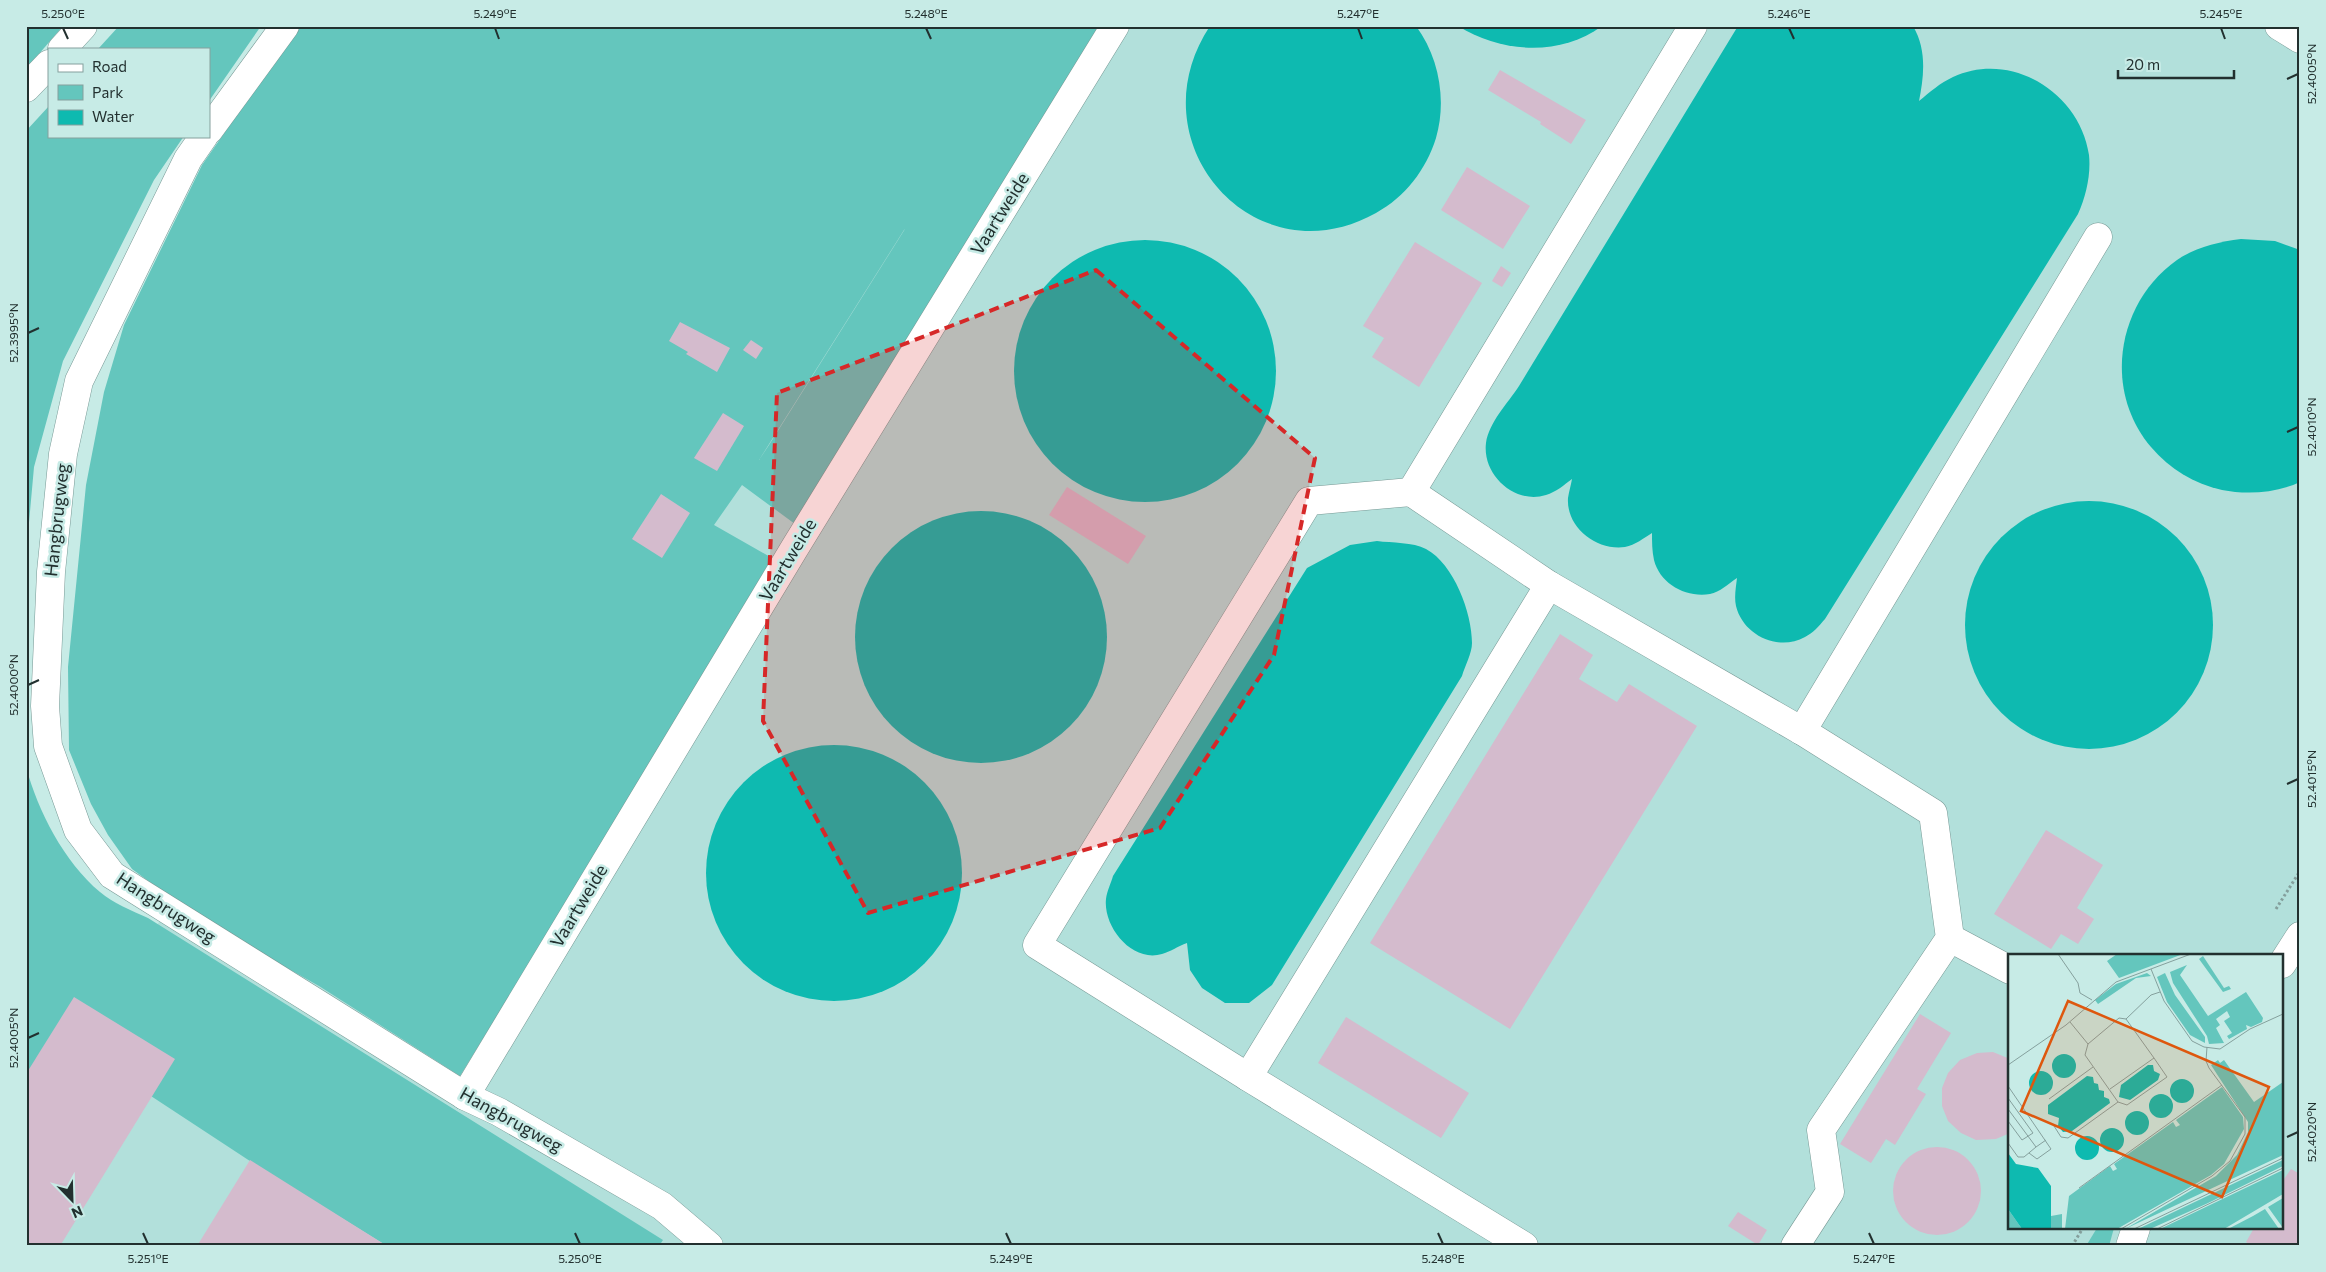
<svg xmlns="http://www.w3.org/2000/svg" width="2326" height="1272" font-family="Commissioner,sans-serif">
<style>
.built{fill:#b2e0db;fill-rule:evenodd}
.green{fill:#64c6bd;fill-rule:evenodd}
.water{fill:#0ebab0}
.building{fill:#d4bbcd}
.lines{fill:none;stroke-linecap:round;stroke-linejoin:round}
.minor-casing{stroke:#779995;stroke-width:29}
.highway-casing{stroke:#779995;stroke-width:29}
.path{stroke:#849f9c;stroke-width:3;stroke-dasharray:2.5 2.5;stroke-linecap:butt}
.minor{stroke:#fff;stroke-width:28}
.highway{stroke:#fff;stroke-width:28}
.marked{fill:#d62828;fill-opacity:0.2;stroke:#d62828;stroke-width:4;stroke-dasharray:10 6;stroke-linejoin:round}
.ticks{fill:none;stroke:#22302f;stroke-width:2}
.labels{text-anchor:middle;stroke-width:5;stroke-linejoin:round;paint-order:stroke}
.street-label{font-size:18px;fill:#22302f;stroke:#c7ebe6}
.inset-road{fill:none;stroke:#85a09d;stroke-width:1}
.view{fill:#de570e;fill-opacity:0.15;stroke:#de570e;stroke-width:2.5}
.inset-edge{fill:none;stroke:#22302f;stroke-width:2.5}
.neatline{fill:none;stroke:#22302f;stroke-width:2}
.ticks-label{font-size:12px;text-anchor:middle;fill:#22302f}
</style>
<rect width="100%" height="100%" fill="#c7ebe6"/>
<path class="built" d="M735,26H2300V1246H26V1129ZM2010,956H2282V1228H2010Z"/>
<g class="green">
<polygon points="26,26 63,26 26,69"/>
<polygon points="119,26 261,26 209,101 209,49 98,49"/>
<path d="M299,26H1107L795,524L742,485L714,525L772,558L557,918L460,1076L319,986L264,955L170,897L132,869L108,835L91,804L69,750L68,667L86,485L104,392L124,325L202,165ZM905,229L769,445L759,460L904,230Z"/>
<polygon points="49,106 49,136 184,136 154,180 63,361 34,467 26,556 26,131"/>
<path d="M26,767C38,811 64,862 100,892C113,903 132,911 148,918L663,1240L659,1246H387L262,1169L87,1054L26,1153Z"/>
<polygon points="2097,1228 2114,1228 2109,1246 2086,1246"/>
</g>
<g class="water">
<path d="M1210,26H1416C1439,57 1447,100 1436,138C1426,170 1405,197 1376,213C1254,281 1133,142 1210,26Z"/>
<path d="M1458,26H1602C1560,57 1501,53 1458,26Z"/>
<path d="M1738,26H1913C1927,50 1924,76 1919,101C1930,92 1940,83 1953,77C2012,50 2080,93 2089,155C2091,175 2086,196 2078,214L1825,619C1819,626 1813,633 1805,637C1778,652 1743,635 1736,606C1734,597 1736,587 1737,578C1728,584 1720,592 1710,594C1686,598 1660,584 1654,560C1652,551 1652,542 1652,533C1644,538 1635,545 1625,547C1596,551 1566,527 1568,498C1569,491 1571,485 1572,479C1564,485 1556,492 1546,495C1515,505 1482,475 1486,443C1489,422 1508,403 1519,386Z"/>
<path d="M2241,239L2275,241L2300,250V482C2277,493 2247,495 2222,490C2194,484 2170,469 2151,447C2103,391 2116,303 2177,260C2196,247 2218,242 2241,239Z"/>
<circle cx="1145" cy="371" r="131"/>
<circle cx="2089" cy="625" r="124"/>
<circle cx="981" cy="637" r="126"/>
<path d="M1377,541C1392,543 1413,542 1426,549C1454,564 1472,613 1472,643C1472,653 1465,666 1462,676L1272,985L1249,1003H1225L1202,988L1190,970L1187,943C1178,946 1170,952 1162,954C1132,963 1103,927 1106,899C1107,891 1111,883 1113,876L1307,568L1350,545Z"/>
<circle cx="834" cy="873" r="128"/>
</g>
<g class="building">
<polygon points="1500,70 1586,120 1571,144 1540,124 1541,122 1488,90"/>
<polygon points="1467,167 1530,206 1503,249 1441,210"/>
<polygon points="1415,242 1482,283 1419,387 1372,357 1384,338 1363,326"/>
<polygon points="1501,266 1511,273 1502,287 1492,281"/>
<polygon points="680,322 730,348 717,372 686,354 688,352 669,341"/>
<polygon points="751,340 763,348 756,359 743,350"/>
<polygon points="723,413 744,426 717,471 694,458"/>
<polygon points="1067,487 1146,536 1128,564 1049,515"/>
<polygon points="661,494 690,513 662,558 632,539"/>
<polygon points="1560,634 1593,655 1579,679 1617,702 1629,684 1697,726 1510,1029 1370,943"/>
<polygon points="2046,830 2103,865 2077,908 2094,919 2078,944 2061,934 2051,949 1994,914"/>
<polygon points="74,997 175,1059 60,1246 26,1246 26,1074"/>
<polygon points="1920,1014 1951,1033 1917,1089 1926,1094 1895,1145 1886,1139 1871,1163 1840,1144"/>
<polygon points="1346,1017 1469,1093 1441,1138 1318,1063"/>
<polygon points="1993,1052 2010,1059 2010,1133 1996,1139 1976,1140 1961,1133 1948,1121 1942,1106 1942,1088 1948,1073 1960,1060 1977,1053"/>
<circle cx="1937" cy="1191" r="44"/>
<polygon points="250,1160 387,1246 197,1246"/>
<polygon points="2291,1169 2300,1174 2300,1246 2252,1246 2246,1242 2254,1228 2282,1228 2282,1182"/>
<polygon points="1738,1212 1767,1230 1758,1245 1728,1226"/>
</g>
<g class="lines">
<g class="minor-casing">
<g id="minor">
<polyline points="1693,26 1411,492 1549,585 1802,731 1933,813 1950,938 1821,1130 1830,1192 1795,1246"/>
<polyline points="2279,26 2300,39"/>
<polyline points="209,130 285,26"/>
<polyline points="204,136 188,159 79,381 63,454 51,572 45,706 48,746 78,830 112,875 465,1096 499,1112 662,1206 709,1246"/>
<polyline points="1802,731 2098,237"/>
<polyline points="1950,938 2010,970"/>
<polyline points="2282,964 2300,936"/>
<polyline points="1248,1077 1037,945 1309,501 1411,492"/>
<polyline points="465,1096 794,549 1115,26"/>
<polyline points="1524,1246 1248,1077 1549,585"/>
<polyline points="2130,1246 2136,1228"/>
</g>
</g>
<g class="highway-casing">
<g id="highway">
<polyline points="62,49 83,26"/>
<polyline points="26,88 49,64"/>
</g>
</g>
<g class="path">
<polyline points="2276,909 2300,871"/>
<polyline points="2072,1246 2083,1228"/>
</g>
<use href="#minor" class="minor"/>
<use href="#highway" class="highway"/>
</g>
<path class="marked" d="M1096,270L1315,458L1274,655L1160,828L868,913L763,721L777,393Z"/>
<path class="ticks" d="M63,28L68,39M495,28L499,39M926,28L931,39M1358,28L1362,39M1789,28L1794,39M2221,28L2225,39M2287,79L2298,74M28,333L39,328M2287,432L2298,427M28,685L39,680M2287,784L2298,779M28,1038L39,1033M2287,1137L2298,1132M143,1233L148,1244M575,1233L580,1244M1006,1233L1011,1244M1438,1233L1443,1244M1869,1233L1874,1244"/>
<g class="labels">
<g class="street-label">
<text transform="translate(1000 214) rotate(-58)" y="6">Vaartweide</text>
<text transform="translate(57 520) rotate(-84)" y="6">Hangbrugweg</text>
<text transform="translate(788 560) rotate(-59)" y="6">Vaartweide</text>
<text transform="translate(579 906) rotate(-59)" y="6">Vaartweide</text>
<text transform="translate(166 908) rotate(33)" y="6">Hangbrugweg</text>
<text transform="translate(511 1120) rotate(29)" y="6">Hangbrugweg</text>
</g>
</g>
<g transform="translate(2008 954)">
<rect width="275" height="275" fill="#c7ebe6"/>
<path d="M109,0H175L111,24L99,7ZM195,2L216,34L221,32L223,35L215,38L191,5ZM179,11L172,21L200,62L238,38L255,64L254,68L243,73L238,71L239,75L221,85L219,82L224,79L216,67L222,63L219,57L208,65L212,71L208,74L216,89L201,90L199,82L165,29L162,18ZM139,19L143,22L128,24L90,50L87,46L108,30ZM157,19L167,41L197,83V89L182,81L159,48L149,23ZM210,106L212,109L216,106L246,148L275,128V201L117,275L208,222L229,201L240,178V168L203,111ZM214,133L235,163L236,175L216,210L203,221L109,275H57L61,242L102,212L105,217L109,215L106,210L165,168L168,173L172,171L168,166ZM275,206V212L198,250L142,275H130ZM275,216V240L216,275H152ZM275,244V274L260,253ZM0,255L14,275L0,274ZM257,255L271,275H220L245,262ZM54,260V275H43V262Z" fill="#64c6bd"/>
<path d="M44 112a12 12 0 1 1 24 0a12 12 0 1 1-24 0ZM140,111H145L146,117L152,120L150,126L122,146L111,143L113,131ZM21 129a12 12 0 1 1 24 0a12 12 0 1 1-24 0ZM79,122L85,123L86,129L90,130L91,136L96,137V143L101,145L102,149L64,177L55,178L50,172L51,164L40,160V151ZM162 137a12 12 0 1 1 24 0a12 12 0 1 1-24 0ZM141 152a12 12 0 1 1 24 0a12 12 0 1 1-24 0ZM117 169a12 12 0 1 1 24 0a12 12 0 1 1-24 0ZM92 186a12 12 0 1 1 24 0a12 12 0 1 1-24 0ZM67 194a12 12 0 1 1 24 0a12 12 0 1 1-24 0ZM0,199L8,210L30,214L43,232V275H14L0,255Z" fill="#0ebab0"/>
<path class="inset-road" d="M50,0L70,29L72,39L84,46M143,15L156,47L184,87L196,93L212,95L242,75L275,60M62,68L80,90M0,111L58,71L108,28L183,0M0,132L43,195L29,205L21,199M102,135L146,104L118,65M0,144L25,179L14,186L0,167M41,145L85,113M110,148L119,151L159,123L146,104M0,155L28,193L38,186M46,172L53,183L60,184L110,148L77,101L80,90L111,64L118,65L143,41L152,38M0,189L10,203H16L28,193M71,234L214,131M113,275L204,222L222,207L237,180V163L201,114L198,107L199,93M126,275L275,204M149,275L275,214"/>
<path class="view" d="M60,47L261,133L214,243L13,157Z"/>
<rect width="275" height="275" class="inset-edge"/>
</g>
<rect width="2326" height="1272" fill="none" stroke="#c7ebe6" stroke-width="55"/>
<rect x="48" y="48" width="162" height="90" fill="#c7ebe6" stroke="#85a09d"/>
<rect x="58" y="64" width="25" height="8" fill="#ffffff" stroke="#85a09d"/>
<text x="92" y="72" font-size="15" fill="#22302f">Road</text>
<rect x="58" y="85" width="25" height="15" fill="#64c6bd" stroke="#85a09d"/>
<text x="92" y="98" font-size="15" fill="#22302f">Park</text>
<rect x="58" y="110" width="25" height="15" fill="#0ebab0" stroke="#85a09d"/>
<text x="92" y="122" font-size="15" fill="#22302f">Water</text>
<g transform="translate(72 1200) rotate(157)" stroke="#c7ebe6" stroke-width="4" paint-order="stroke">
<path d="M0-4L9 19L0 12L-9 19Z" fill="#22302f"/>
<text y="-8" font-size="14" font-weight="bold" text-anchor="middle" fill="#22302f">N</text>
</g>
<path d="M2118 70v8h116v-8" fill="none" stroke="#22302f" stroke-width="2.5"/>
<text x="2126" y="70" font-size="15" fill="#22302f" stroke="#c7ebe6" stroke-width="4" paint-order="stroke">20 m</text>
<rect x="28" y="28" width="2270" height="1216" class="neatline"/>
<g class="ticks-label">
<text x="63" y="18">5.250°E</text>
<text x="495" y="18">5.249°E</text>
<text x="926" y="18">5.248°E</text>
<text x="1358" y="18">5.247°E</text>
<text x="1789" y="18">5.246°E</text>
<text x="2221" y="18">5.245°E</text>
<text transform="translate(2312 74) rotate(-90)" y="4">52.4005°N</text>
<text transform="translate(14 333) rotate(-90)" y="4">52.3995°N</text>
<text transform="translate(2312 427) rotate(-90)" y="4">52.4010°N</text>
<text transform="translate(14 685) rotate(-90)" y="4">52.4000°N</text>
<text transform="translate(2312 779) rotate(-90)" y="4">52.4015°N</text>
<text transform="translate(14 1038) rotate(-90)" y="4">52.4005°N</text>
<text transform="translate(2312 1132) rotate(-90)" y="4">52.4020°N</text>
<text x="148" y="1263">5.251°E</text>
<text x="580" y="1263">5.250°E</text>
<text x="1011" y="1263">5.249°E</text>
<text x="1443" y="1263">5.248°E</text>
<text x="1874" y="1263">5.247°E</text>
</g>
</svg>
